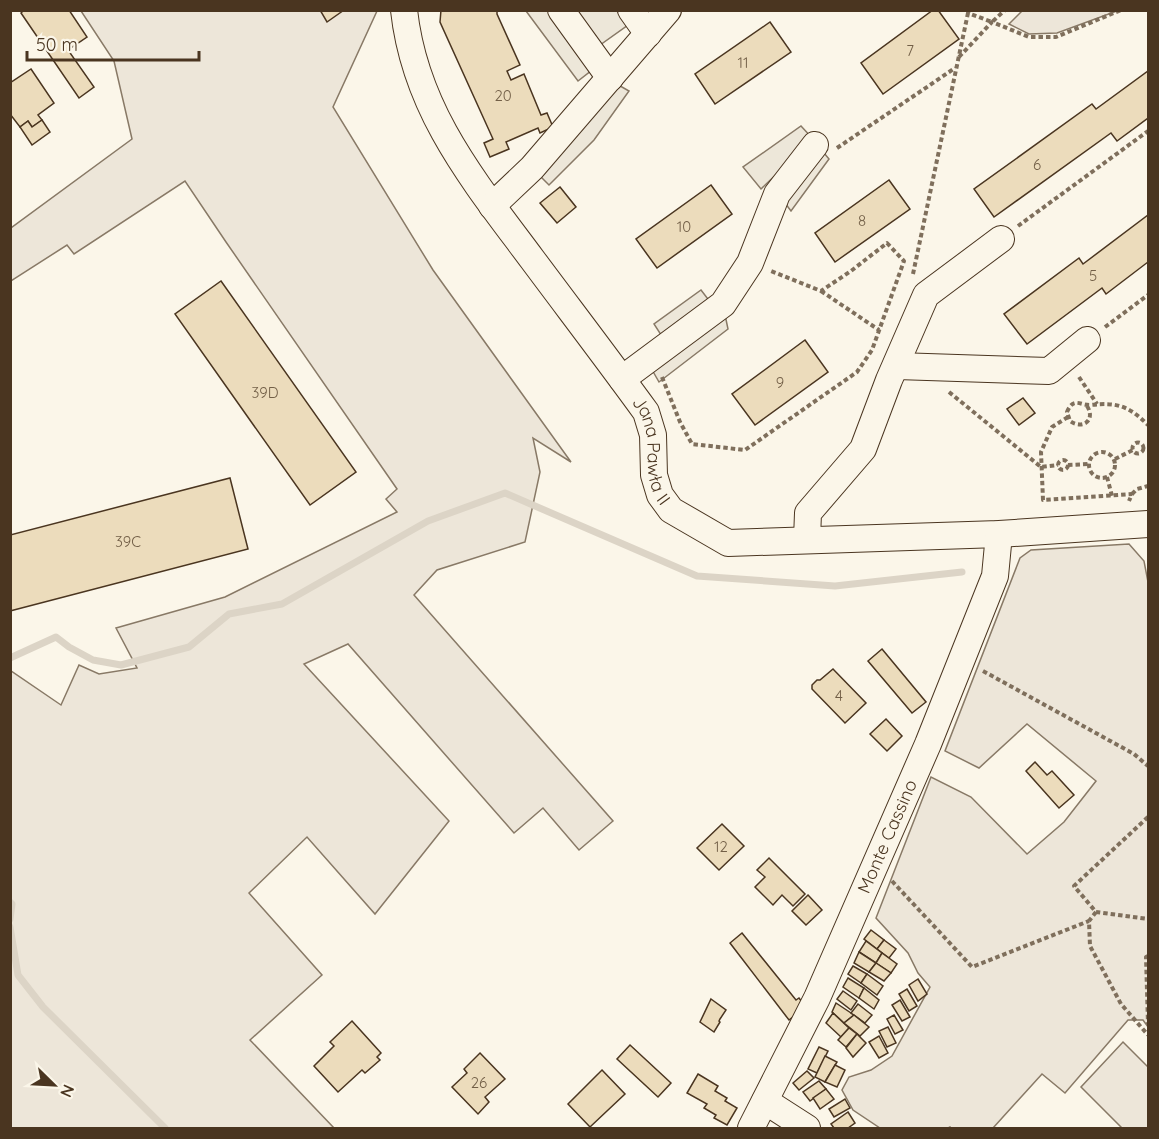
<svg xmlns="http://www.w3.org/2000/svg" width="1159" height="1139" font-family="Quicksand,sans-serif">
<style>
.green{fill:#ede6d9;stroke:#887966;stroke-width:1.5}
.parking{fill:#ede7d9;stroke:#887966;stroke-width:1.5}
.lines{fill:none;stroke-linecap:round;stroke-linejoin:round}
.stream{stroke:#dcd4c6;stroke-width:7}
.building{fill:#ecdcbc;stroke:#4a3520;stroke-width:1.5}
.minor-casing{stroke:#4a3520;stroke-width:28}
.path{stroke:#7f6f5c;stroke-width:4;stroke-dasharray:4.5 3;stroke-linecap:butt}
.minor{stroke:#fbf6e9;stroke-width:26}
.labels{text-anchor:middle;stroke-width:4.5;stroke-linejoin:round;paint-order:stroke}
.number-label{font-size:15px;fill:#725f47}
.street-label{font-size:18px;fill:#4a3520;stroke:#fbf6e9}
</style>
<rect width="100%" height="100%" fill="#fbf6e9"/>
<g class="green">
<polygon points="1023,10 1117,10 1117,11 1057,33 1029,34 1009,24"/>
<polygon points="81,11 377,11 333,107 433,270 571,462 533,438 540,472 525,542 437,570 414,595 613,821 579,850 543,808 514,833 348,644 304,664 449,821 375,914 307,837 249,893 322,975 250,1040 334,1128 11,1128 11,671 61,705 79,665 99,674 137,668 116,628 225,597 397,512 386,499 397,489 226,242 185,181 74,254 67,245 11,281 11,228 132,139 114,61"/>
<polygon points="1129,544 1144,561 1148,582 1148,1027 1143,1020 1128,1020 1065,1093 1042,1074 993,1128 951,1128 950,1127 948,1128 880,1128 853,1110 842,1090 849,1077 871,1070 892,1056 930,987 918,973 908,953 876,918 931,777 971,797 1027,854 1064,822 1096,781 1027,724 979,768 945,751 1020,558 1031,550"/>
<polygon points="1123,1042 1148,1067 1148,1128 1122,1128 1081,1087"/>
</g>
<g class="parking">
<polygon points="526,11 548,11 592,70 578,81"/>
<polygon points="575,11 617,11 628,25 600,45"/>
<polygon points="615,83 629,91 594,140 549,185 536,172"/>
<polygon points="801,126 813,139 761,189 743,167"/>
<polygon points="819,147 829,159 791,211 782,199"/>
<polygon points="701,290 711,303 663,338 654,324"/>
<polygon points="724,310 728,329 659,382 651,368"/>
</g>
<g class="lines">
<g class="stream">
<polyline points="10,658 56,637 69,647 93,660 121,665 189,647 229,614 282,604 428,521 505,493 697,576 835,586 962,572"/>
<polyline points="10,902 12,904 10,919"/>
<polyline points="10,927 18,975 43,1007 165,1128"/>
</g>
</g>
<g class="building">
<polygon points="24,10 69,10 87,37 68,50 94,87 79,98 21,13"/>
<polygon points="320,10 344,10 327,22"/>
<polygon points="441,10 497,10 497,14 520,65 507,71 511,80 524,74 541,115 547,113 553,127 540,133 538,128 506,142 509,149 490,157 484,143 493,139 440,22"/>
<polygon points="933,10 938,10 959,39 883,94 861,63"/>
<polygon points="770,22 791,52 715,104 695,74"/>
<polygon points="31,69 54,103 38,115 42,120 32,127 28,121 20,127 10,114 10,83"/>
<polygon points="1148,71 1148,118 1117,141 1111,133 994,217 974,189 1092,104 1096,109"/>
<polygon points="42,120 50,132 32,145 20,127 28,121 32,127"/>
<polygon points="889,180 910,209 835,262 815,233"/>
<polygon points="711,185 732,214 657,268 636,239"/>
<polygon points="560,187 576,207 557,223 540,203"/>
<polygon points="1148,215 1148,262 1106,294 1102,288 1027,344 1004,314 1079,258 1083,264"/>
<polygon points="221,281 356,472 310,505 175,314"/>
<polygon points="805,340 828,372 755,425 732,394"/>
<polygon points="1023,398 1035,413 1019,425 1007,409"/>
<polygon points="230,478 248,549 10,611 10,535"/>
<polygon points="882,649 926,702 912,713 868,661"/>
<polygon points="833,669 866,703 845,723 812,689 812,685 817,680 820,680"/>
<polygon points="886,719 902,736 887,751 870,734"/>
<polygon points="1035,762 1047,775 1052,771 1074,795 1059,808 1026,771"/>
<polygon points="722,824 744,846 719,870 697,848"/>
<polygon points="769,858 805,894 793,906 782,895 773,905 755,887 765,877 757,870"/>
<polygon points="808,895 822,910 806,925 792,911"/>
<polygon points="871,930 884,940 877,949 864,939"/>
<polygon points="742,933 796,1000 799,998 806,1007 789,1020 730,943"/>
<polygon points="884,940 896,949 889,958 877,949"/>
<polygon points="866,941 882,953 876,963 859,952"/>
<polygon points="859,952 876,963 869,972 854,963"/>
<polygon points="882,953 897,964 891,973 876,963"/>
<polygon points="876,963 891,973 884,981 869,972"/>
<polygon points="853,966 867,974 861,983 848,974"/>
<polygon points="867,974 883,986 877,995 861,983"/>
<polygon points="848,978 864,988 859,998 843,987"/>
<polygon points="918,979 927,994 918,1001 909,985"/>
<polygon points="864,988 879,1000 874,1009 859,998"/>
<polygon points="907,989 917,1006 909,1011 899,994"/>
<polygon points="843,991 857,1001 851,1010 837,999"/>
<polygon points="711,999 726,1010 720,1019 719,1021 720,1022 714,1032 700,1022"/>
<polygon points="900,1000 910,1017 902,1021 892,1005"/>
<polygon points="836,1003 854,1015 844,1023 832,1012"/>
<polygon points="858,1004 872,1015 865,1023 851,1013"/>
<polygon points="833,1013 849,1028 841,1037 826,1023"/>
<polygon points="854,1015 869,1027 860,1036 844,1023"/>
<polygon points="894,1015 903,1030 895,1034 887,1019"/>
<polygon points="352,1021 381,1053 377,1057 380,1060 365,1073 362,1070 338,1092 314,1066 334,1046 330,1042"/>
<polygon points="888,1027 896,1043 887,1047 879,1031"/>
<polygon points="849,1028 857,1034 846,1047 838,1040"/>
<polygon points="857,1034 866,1043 853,1057 846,1048"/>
<polygon points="879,1036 888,1053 879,1058 869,1042"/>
<polygon points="630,1045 671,1083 658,1097 617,1059"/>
<polygon points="819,1047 828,1051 817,1073 808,1069"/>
<polygon points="480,1053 505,1079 485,1097 489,1102 478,1114 452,1087 467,1073 464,1069"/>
<polygon points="825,1056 837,1062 825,1082 815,1077"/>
<polygon points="835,1065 845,1070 837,1087 825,1082"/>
<polygon points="602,1070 625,1094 590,1127 568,1104"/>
<polygon points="807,1071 814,1078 799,1090 793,1083"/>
<polygon points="698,1074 718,1086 715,1091 727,1098 725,1101 737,1108 727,1125 714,1118 716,1115 704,1108 707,1104 687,1093"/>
<polygon points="819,1081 826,1089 810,1101 803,1092"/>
<polygon points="826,1089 834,1099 820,1109 813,1098"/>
<polygon points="845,1099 850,1108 834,1117 829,1109"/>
<polygon points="848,1112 855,1123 848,1128 834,1128 831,1124"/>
</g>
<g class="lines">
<g class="minor-casing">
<g id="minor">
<path id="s1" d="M404,10C415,111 474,181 532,259C570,310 609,361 646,412L653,435L654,475L660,495L671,510L728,543L999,534L1148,524"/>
<polyline points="561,10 610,78"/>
<polyline points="631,10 648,34"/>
<polyline points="492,206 532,168 668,10"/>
<polyline points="897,366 1049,371 1087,340"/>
<polyline points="622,379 723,304 750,263 777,194 815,145"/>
<polyline points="807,539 808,513 863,449 889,380 926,295 1001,239"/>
<polyline points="765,1101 807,1128"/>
<path id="s2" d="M751,1128L817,998L928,744L995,576L999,534"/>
</g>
</g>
<g class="path">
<polyline points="969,10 968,13 992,22 1005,10"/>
<polyline points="959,57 992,22 1029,37 1056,37 1121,10"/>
<polyline points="837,148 955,68"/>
<polyline points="1018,226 1148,131"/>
<polyline points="913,274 968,13"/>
<polyline points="821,291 879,330"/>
<polyline points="1105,327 1148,295"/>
<polyline points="662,377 680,422 692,444 745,450 857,372 872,350 904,261 887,243 851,271 821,291 771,271"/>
<polyline points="1079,377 1097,404"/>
<polyline points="949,392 1041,467 1058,465"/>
<path d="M1087,406C1096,420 1083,430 1070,421L1067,412C1074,396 1080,406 1091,405C1117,402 1129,406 1148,425"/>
<polyline points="1068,417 1052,427 1041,452 1043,500 1132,494 1129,501"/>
<circle cx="1138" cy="448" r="5.5"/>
<circle cx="1102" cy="465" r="13"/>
<polyline points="1115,459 1133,450"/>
<circle cx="1063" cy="465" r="5"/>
<polyline points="1068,465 1089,464"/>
<polyline points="1107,477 1112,496"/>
<polyline points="1132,494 1137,489 1148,486"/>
<polyline points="983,671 1134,754 1148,766"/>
<polyline points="1148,817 1074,886 1096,912 1148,919"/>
<polyline points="892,881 972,967 1089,921"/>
<polyline points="1096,912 1089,921 1090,946 1121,1004 1148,1035"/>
<polyline points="1148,956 1146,957 1148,1024"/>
</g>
<use href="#minor" class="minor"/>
</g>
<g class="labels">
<g class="number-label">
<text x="910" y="56">7</text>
<text x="743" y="68">11</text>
<text x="503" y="101">20</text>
<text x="1037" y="170">6</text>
<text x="862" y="226">8</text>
<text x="684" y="232">10</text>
<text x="1093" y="281">5</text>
<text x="780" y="388">9</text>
<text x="265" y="398">39D</text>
<text x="128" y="547">39C</text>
<text x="839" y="701">4</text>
<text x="721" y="852">12</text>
<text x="479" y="1088">26</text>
</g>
<g class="street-label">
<text dy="6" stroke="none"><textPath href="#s1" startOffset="514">Jana Pawła II</textPath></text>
<text dy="6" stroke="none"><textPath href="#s2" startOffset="322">Monte Cassino</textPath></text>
</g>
</g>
<rect width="1159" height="1139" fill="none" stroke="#4a3520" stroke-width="24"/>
<g transform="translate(54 1085) rotate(114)" stroke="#fbf6e9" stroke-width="4.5" paint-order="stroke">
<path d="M0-4.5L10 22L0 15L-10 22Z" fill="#4a3520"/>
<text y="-9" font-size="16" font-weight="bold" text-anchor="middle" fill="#4a3520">N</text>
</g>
<path d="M27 51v9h172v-9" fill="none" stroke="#4a3520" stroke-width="3"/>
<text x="36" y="51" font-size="18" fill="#4a3520" stroke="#fbf6e9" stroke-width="4.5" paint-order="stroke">50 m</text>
</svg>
